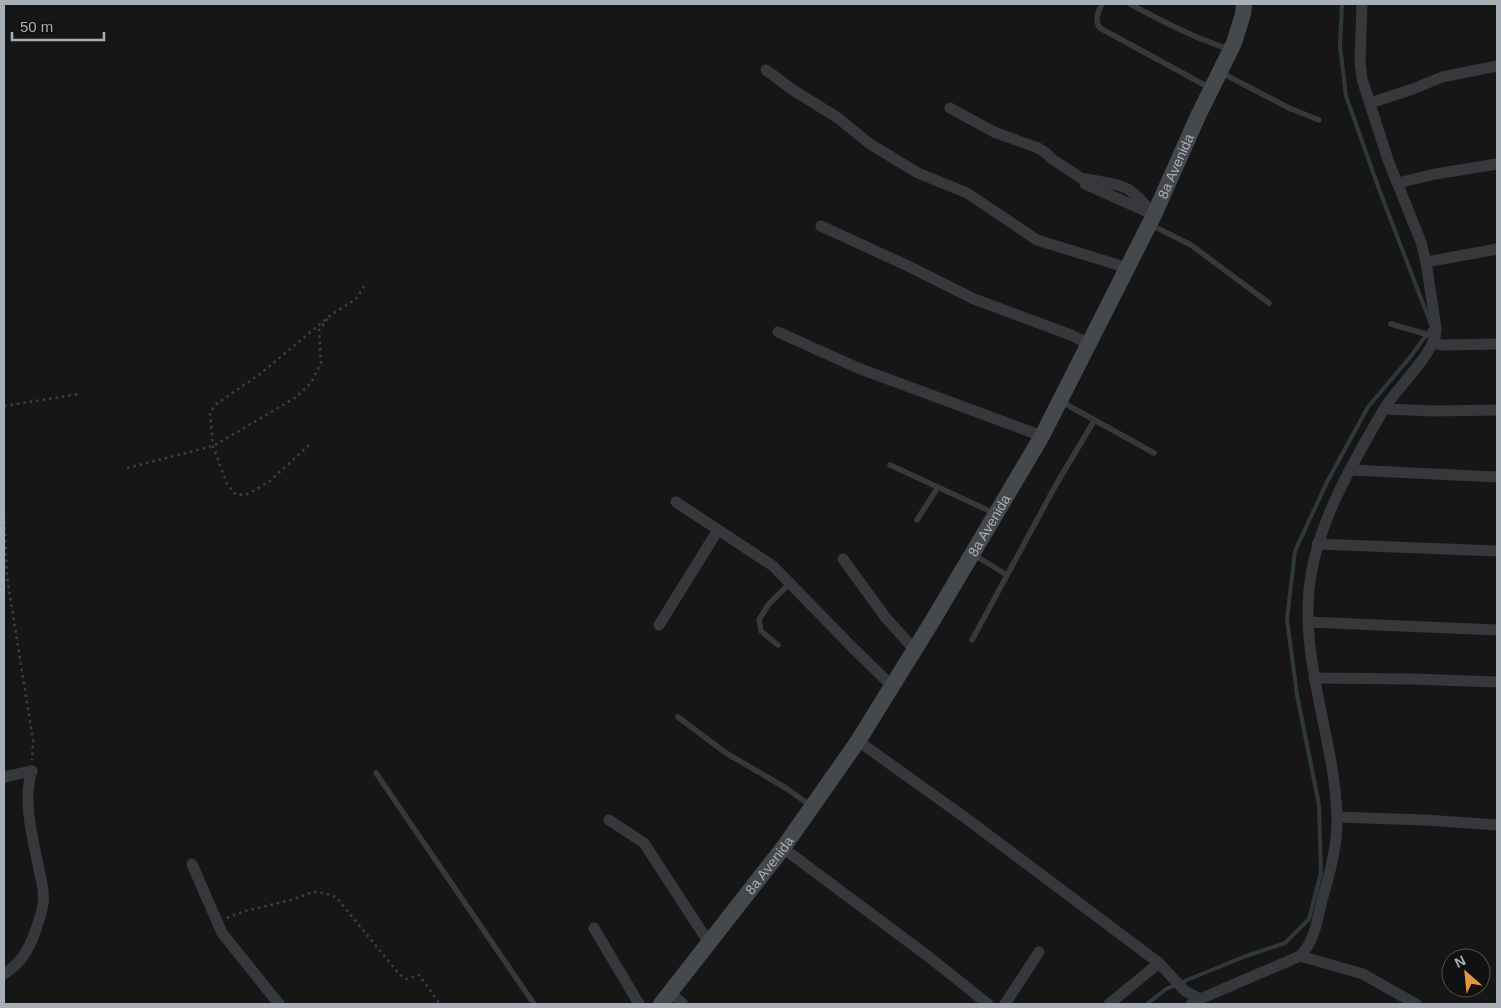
<svg xmlns="http://www.w3.org/2000/svg" width="1501" height="1008" font-family="Helvetica,sans-serif">
<style>
.lines{fill:none;stroke-linecap:round;stroke-linejoin:round}
.stream{stroke:#2f383c;stroke-width:4}
.path{stroke:#3d3f43;stroke-width:2.5;stroke-dasharray:2.5 4;stroke-linecap:butt}
.lane{stroke:#37383c;stroke-width:5.5}
.street{stroke:#37383c;stroke-width:11}
.secondary{stroke:#45484c;stroke-width:16}
.labels{text-anchor:middle;stroke-width:4;stroke-linejoin:round;paint-order:stroke}
.street-label{font-size:14px;fill:#a9afb6;stroke:#111112}
</style>
<rect width="100%" height="100%" fill="#161617"/>
<g class="lines">
<polyline class="stream" points="1147,1004 1166,989 1187,980 1246,956 1285,943 1309,919 1321,873 1319,805 1297,695 1287,619 1295,551 1327,482 1368,407 1411,356 1432,327 1379,189 1346,96 1340,46 1342,4"/>
<g class="path">
<polyline points="4,406 79,394"/>
<polyline points="309,445 270,481 248,494 238,495 234,493 227,484 213,446 210,413 215,405 260,374 331,315 356,299 365,285"/>
<polyline points="127,468 213,446 295,398 311,383 321,363 319,330 328,319"/>
<polyline points="4,514 7,577 33,740 32,760"/>
<polyline points="227,918 245,911 291,900 313,892 324,893 336,897 399,974 406,979 419,975 440,1004"/>
</g>
<g class="lane">
<path d="M1102,4C1098,12 1094,20 1100,28L1210,88"/>
<path d="M1130,4C1162,21 1194,38 1229,49"/>
<polyline points="1222,73 1289,108 1319,120"/>
<polyline points="1151,225 1191,245 1269,303"/>
<polyline points="1391,324 1436,337"/>
<polyline points="1062,402 1154,453"/>
<polyline points="890,465 994,513"/>
<polyline points="917,520 938,487"/>
<polyline points="974,555 1007,575"/>
<polyline points="972,640 1057,483 1094,421"/>
<polyline points="778,645 761,631 759,620 768,605 790,583"/>
<polyline points="678,717 726,753 786,788 811,806"/>
<polyline points="376,773 534,1004"/>
</g>
<g class="street">
<polyline points="766,70 793,90 838,118 870,144 918,173 967,193 1037,240 1128,268"/>
<polyline points="1370,103 1413,89 1442,77 1497,66"/>
<polyline points="950,108 994,132 1038,148 1046,153 1052,159 1081,178 1118,185 1128,189 1139,198 1154,215"/>
<polyline points="1398,183 1435,174 1497,164"/>
<polyline points="1085,184 1150,213"/>
<polyline points="821,226 908,266 974,299 1071,335 1089,344"/>
<polyline points="1426,262 1497,249"/>
<polyline points="778,332 858,368 1042,436"/>
<polyline points="1434,343 1442,345 1497,344"/>
<polyline points="1384,409 1434,411 1497,410"/>
<polyline points="1351,470 1497,477"/>
<polyline points="676,502 773,566 852,647 892,686"/>
<polyline points="1317,544 1497,551"/>
<polyline points="843,559 886,618 915,650"/>
<polyline points="1308,622 1497,630"/>
<polyline points="659,625 718,530"/>
<polyline points="1314,678 1412,679 1497,682"/>
<polyline points="858,741 967,819 1159,963 1185,991 1200,999"/>
<polyline points="4,777 32,771"/>
<polyline points="1337,817 1425,820 1497,825"/>
<polyline points="609,820 644,843 709,943"/>
<polyline points="783,848 929,957 988,1004"/>
<polyline points="192,864 222,933 279,1004"/>
<polyline points="594,928 639,1004"/>
<polyline points="1300,956 1363,974 1416,1004"/>
<path d="M4,974C21,963 28,951 35,932C38,923 42,913 43,903C45,892 41,880 39,869C33,841 22,798 32,771"/>
<polyline points="670,992 683,1004"/>
<polyline points="1005,1004 1039,952"/>
<polyline points="1109,1004 1159,963"/>
<path d="M1191,1004L1200,999L1300,956C1315,941 1317,920 1322,900C1330,873 1338,843 1337,815C1334,739 1302,666 1309,590C1315,526 1352,464 1384,409C1396,388 1438,351 1436,328L1426,262L1421,242L1388,160L1362,79L1360,61L1362,4"/>
</g>
<path class="secondary" id="s1" d="M661,1004L783,848L858,741L933,620L1042,436L1154,215L1198,116L1234,43L1243,14L1244,4"/>
</g>
<g class="labels">
<g class="street-label">
<text dy="5" stroke="none"><textPath href="#s1" startOffset="986">8a Avenida</textPath></text>
<text dy="5" stroke="none"><textPath href="#s1" startOffset="581">8a Avenida</textPath></text>
<text dy="5" stroke="none"><textPath href="#s1" startOffset="176">8a Avenida</textPath></text>
</g>
</g>
<rect width="1501" height="1008" fill="none" stroke="#a9afb6" stroke-width="10"/>
<g transform="translate(1466 973) rotate(333)"><circle r="24" fill="#111112" stroke="#4e5054"/>
<path d="M0-4L9 19L0 12L-9 19Z" fill="#e29643"/>
<text y="-8" font-size="14" font-weight="bold" text-anchor="middle" fill="#a9afb6">N</text>
</g>
<path d="M12 32v8h92v-8" fill="none" stroke="#a9afb6" stroke-width="2.5"/>
<text x="20" y="32" font-size="15" fill="#a9afb6" stroke="#111112" stroke-width="4" paint-order="stroke">50 m</text>
</svg>
